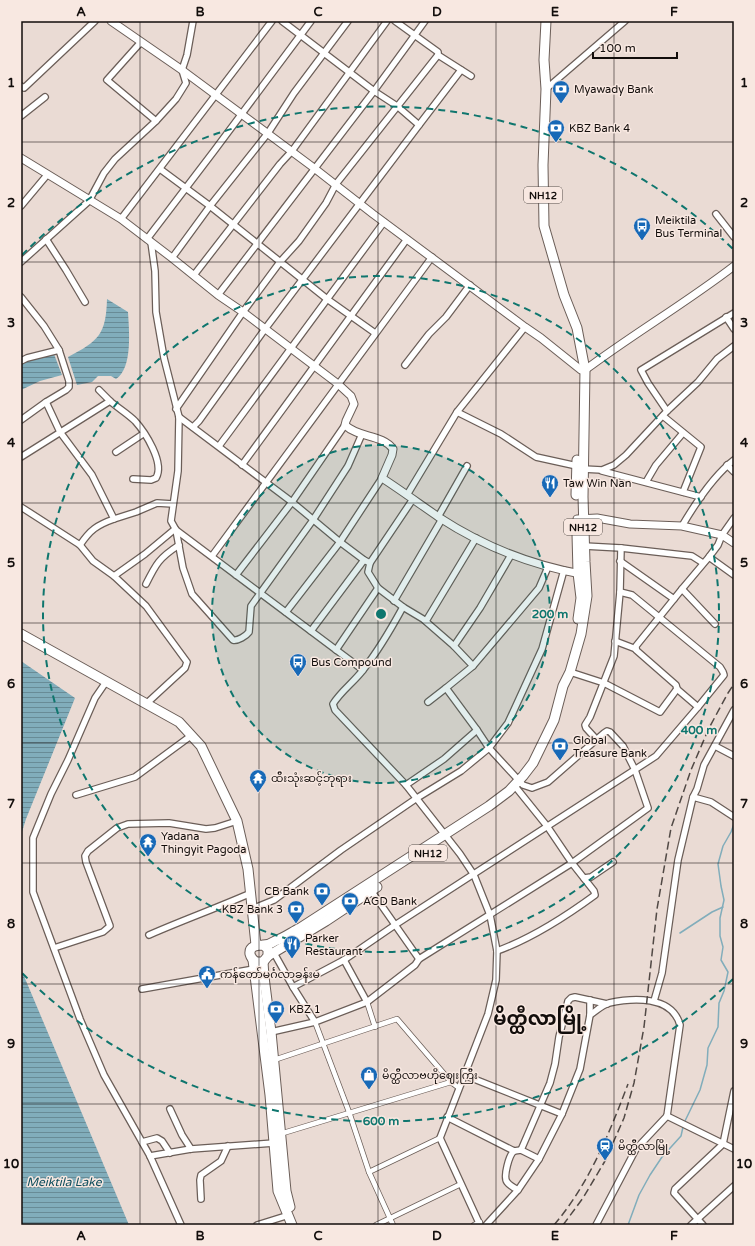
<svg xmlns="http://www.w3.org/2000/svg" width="755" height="1246" font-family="'Varela Round','Noto Sans Myanmar',sans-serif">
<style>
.water{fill:url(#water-rules)}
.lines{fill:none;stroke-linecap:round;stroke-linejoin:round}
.stream{stroke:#81adbb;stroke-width:1.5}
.pedestrian-casing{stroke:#6b5e58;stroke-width:6}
.minor-casing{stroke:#6b5e58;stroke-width:8}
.tertiary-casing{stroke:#6b5e58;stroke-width:9}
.primary-casing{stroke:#6b5e58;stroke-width:11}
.trunk-casing{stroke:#6b5e58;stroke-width:11}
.pedestrian{stroke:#fff;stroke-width:4.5}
.minor{stroke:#fff;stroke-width:5.5}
.tertiary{stroke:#fff;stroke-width:7}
.primary{stroke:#fff;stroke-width:9}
.trunk{stroke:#fff;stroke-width:9}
.rail{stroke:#514945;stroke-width:1.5;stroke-dasharray:8 4;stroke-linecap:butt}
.grid{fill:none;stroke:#120d0b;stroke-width:1;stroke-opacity:0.55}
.ring{fill:none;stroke:#0f766e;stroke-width:2;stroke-dasharray:7 5}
.labels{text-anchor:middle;stroke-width:3;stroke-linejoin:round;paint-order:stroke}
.shield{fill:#f8e8e1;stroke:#574f4b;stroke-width:1}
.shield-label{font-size:10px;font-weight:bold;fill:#120d0b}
.poi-label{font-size:11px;fill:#120d0b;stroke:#f8e8e1;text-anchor:start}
.water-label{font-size:12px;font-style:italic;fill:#0f4e5e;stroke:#f8e8e1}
.town-label{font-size:19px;font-weight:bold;fill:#120d0b;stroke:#f8e8e1}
.centre{fill:#0f766e;stroke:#f8e8e1;stroke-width:2}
.ring-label{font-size:12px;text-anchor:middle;font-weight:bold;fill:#0f766e;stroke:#f8e8e1;stroke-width:3;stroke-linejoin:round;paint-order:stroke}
.neatline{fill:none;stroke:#120d0b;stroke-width:1.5}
.grid-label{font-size:13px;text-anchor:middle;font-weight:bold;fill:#120d0b}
</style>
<defs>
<pattern id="water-rules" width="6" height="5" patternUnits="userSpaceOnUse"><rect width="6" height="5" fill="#81adbb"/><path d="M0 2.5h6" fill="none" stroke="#688b96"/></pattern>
</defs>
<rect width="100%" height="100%" fill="#eadbd4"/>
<g class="water">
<path d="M107,299L128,312C129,330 133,368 116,379L111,376H98L92,382L77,385L68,357C99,341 106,334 107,299Z"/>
<polygon points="54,354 62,375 40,381 21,390 21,363 29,360"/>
<polygon points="21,661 75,698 26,819 21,835"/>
<polygon points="21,969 129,1225 21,1225"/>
</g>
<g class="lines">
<g class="stream">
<polyline points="680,933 712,912 723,907"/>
<polyline points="684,1123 700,1090 707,1065 708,1048 718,1027 719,1003 724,991 728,972 721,960 723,947 720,936 720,918 724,900 721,886 718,864 723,846 731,832 734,824"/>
<polyline points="628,1225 639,1195 650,1175 662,1157 681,1136 683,1127"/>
</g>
<g class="pedestrian-casing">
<g id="pedestrian">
<polyline points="367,1002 375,1027"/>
<polyline points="315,1022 349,1112 369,1172 393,1225"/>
<polyline points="274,1060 397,1019 451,1082"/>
<polyline points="280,1134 451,1082 459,1088"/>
<polyline points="369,1172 440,1138"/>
<polyline points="376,1225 461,1184"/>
<polyline points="474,1225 480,1222"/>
</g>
</g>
<g class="minor-casing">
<g id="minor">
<polyline points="282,21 374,91 397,106 419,125"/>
<polyline points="395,21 438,52 438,55 471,76"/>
<polyline points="141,42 107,80 156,121"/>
<polyline points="21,86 24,88 95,21"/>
<polyline points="546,89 625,21"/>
<polyline points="21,116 45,97"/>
<polyline points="160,169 210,206 327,299 375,333"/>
<polyline points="21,206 47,175"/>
<polyline points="716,214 734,237"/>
<polyline points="121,219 272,21"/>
<polyline points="46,239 66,270 85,302"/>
<polyline points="147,239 214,151 311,21"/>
<polyline points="151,242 155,271 156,312 164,358 179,417 178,471 171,521 176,530 363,670"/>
<polyline points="172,258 210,206 268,133 294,93 348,21"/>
<polyline points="21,262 89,201 104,173 115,159 156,121 176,99 186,83 182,70 187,55 193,21"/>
<polyline points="194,275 280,164 292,151 387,21"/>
<polyline points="218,295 374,91 425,21"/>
<polyline points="21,297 44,326 59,350"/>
<polyline points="726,317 734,329"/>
<polyline points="21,361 27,358 59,350 69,381 69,387 66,390 46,402 21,420"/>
<polyline points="405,365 429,334 446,317 470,285"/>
<polyline points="99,390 110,401"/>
<path d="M46,402L60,432L92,475L114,519C97,525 90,530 80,545"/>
<polyline points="176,409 243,312 280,262 299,241 326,203 336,184 438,55"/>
<polyline points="667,411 648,383 641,370 734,313"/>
<polyline points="457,412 501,434 536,457 577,466"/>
<polyline points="663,416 701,447 683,492"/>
<polyline points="179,417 292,502 340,542 364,560 370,563 368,572 378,588 403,607 423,619 454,646 473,666"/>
<polyline points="193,427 199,421 265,329 419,125 461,70"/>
<polyline points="219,446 384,222"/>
<polyline points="116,452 143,434"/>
<path d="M21,457L110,401C118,408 128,414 135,421C145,432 165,463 156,478L151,480L133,479"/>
<polyline points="242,465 407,239"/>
<polyline points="727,465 734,472"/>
<polyline points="583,469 602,470 614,465 626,455 667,411 698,382 717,359 734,346"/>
<polyline points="602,471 701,497"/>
<polyline points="646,482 656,465 683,433"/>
<polyline points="407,495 457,412 525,327"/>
<polyline points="21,507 80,545 93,561 114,576 146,606 187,662 185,668 146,704"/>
<polyline points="438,517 467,466"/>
<polyline points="114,519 136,512 157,503 173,504"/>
<path d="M682,526C695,504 713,476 734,460"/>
<path d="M176,530L183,568L192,594L233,640C238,641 246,636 249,632L251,606L313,520L348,466L362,434"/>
<polyline points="584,546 621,548 692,556 703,563"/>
<polyline points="212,556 432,257"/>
<polyline points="709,557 734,575"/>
<polyline points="620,561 674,599"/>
<polyline points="370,563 413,499"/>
<polyline points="236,575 292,502 345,425"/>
<polyline points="114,576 145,554 175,529"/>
<path d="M146,584C156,564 159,558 179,545"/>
<polyline points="682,589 715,624"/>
<polyline points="620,592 632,595 720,667 723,672 724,675 698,707"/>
<polyline points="394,601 442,519"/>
<path d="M403,607C391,629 379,650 363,670C354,682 341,691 333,704L335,710L406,785L460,854L474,875L490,915L497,951L496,980L488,1014L440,1138L480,1225"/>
<polyline points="286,612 340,542 382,478"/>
<polyline points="426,621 476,538"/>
<polyline points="311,631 364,560"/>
<polyline points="615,641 636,649"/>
<polyline points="454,646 480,608 511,555"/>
<polyline points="336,650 378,588"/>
<polyline points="570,672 604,683 660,712 677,689"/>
<polyline points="106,682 95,698 68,760 51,794 33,838 33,892 80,1019 104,1075 150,1156 181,1225"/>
<polyline points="428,702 446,688 473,666 539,588 548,567"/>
<polyline points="597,740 586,728 585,725 590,717 614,656 620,592 621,548"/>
<polyline points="715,746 734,756"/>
<polyline points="406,785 444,759 477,730"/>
<polyline points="76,795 135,777 192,735"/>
<polyline points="693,797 711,802 734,817"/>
<polyline points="584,878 591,877 613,862"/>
<polyline points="370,889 419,959"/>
<polyline points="252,909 274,900 341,850 417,798 461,771 489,748 508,723 542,649 564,570"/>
<path d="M149,935C183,920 217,908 251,893"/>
<polyline points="54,948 103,932 110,926 86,862 85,856 88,851 117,828 128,824 169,823 206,829 215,828 237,821"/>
<path d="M497,951C533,938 565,917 595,895L594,891L572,863L547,826L514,785"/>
<polyline points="274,953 293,987 315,1022"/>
<polyline points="344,960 367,1002"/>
<polyline points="293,987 344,960 395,925 656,756 698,707 677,689 676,685 636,650 636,646 682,589 709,557 718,545 722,535 734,518"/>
<polyline points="142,989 254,969"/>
<polyline points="590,1000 590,1015"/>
<polyline points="654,1001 662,973 678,860 693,797 697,789 704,765 734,710"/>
<polyline points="271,1032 315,1022 367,1002 415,965 419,959 572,863 648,808 635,770 623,746 610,732 607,731 604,733 548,782 532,788 523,785 489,748 477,730 446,688"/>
<polyline points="464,1075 562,1114"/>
<polyline points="170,1109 182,1135 191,1149"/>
<polyline points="667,1116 734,1149"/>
<polyline points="447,1117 514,1151 521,1150 539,1159"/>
<polyline points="142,1142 157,1138 162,1141 170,1153"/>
<polyline points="521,1150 550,1083 555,1064 559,1037 568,1001 571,998 575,997 607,1004"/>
<path d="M514,1151C509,1155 503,1177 507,1182C510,1186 514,1188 518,1190"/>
<polyline points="150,1156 191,1149 274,1143"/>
<polyline points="201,1199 200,1180 201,1175 221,1161 228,1146"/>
<polyline points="257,1225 289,1215"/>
<path d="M486,1225L518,1190L539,1159L562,1114L580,1069L590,1015C596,1011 602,1005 609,1003C632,998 672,995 680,1025L667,1116"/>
<polyline points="596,1225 636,1149 667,1116"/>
<polyline points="691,1225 734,1186"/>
<polyline points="703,1225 674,1193 675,1189 723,1144 734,1091"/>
</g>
</g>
<g class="tertiary-casing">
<g id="tertiary">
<path d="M111,21L182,70L314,168L373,214L525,327L541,338L581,370H585C633,334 686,303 734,266"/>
<path d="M21,158L121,219L172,258L218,295L243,312L338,384L351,396L354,404L346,421L345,425C358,438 382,434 393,449L392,455L382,478C402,491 421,505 440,518C483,546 532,565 581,574"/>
<polyline points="577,519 597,518 630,524 682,526 722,535 734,543"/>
</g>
</g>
<g class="primary-casing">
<polyline id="primary" points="21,634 179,722 201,746 237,821 248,869 256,945"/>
</g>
<g class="trunk-casing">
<g id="trunk">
<polyline points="576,495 577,460"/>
<polyline points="577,534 578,573 581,598 578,619"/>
<path d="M263,945L268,949V956L263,962H256C253,960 251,958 250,954C249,946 257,945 263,945C267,945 272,943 275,941C284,938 292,932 300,928L489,806L509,791L523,776L533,763L554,720L563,686L570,672L581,634L587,596L585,562L583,497L585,370L577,328L564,295L544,226L543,165L546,89L544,60L546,21"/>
<polyline points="268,956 326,921 377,887"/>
<polyline points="253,960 270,1095 278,1191 292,1225"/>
<polyline points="263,962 264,977 271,1032 286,1191 290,1207"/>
</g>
</g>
<use href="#pedestrian" class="pedestrian"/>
<use href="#minor" class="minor"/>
<use href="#tertiary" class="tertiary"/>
<use href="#primary" class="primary"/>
<use href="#trunk" class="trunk"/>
<g class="rail">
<path d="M554,1225C589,1184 609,1134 628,1084"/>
<polyline points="563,1225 583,1198 605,1161 624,1118 634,1083 644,1027 657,909 671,828 691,770 709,728 728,693 734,684"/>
</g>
</g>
<path class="grid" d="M140,21V1225M259,21V1225M378,21V1225M496,21V1225M614,21V1225M21,142H734M21,262H734M21,383H734M21,503H734M21,623H734M21,743H734M21,863H734M21,984H734M21,1104H734"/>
<circle cx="381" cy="614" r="169" fill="#0f766e" fill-opacity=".12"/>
<g class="ring">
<circle cx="381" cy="614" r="169"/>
<circle cx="381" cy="614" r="338"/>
<path d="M733 979A507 507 0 0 1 22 973M22 255A507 507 0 0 1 733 249"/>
</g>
<defs>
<g id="bank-pin" transform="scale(0.9)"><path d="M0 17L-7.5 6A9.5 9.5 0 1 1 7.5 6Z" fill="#1769b7" stroke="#f8e8e1"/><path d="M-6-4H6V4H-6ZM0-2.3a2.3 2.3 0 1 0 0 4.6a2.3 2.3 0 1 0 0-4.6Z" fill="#fff"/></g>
<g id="bus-pin" transform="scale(0.9)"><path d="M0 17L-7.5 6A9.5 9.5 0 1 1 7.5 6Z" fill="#1769b7" stroke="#f8e8e1"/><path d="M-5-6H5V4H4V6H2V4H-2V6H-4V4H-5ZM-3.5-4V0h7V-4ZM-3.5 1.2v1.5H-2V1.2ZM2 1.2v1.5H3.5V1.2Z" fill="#fff"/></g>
<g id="restaurant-pin" transform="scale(0.9)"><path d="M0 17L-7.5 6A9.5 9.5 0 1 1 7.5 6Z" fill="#1769b7" stroke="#f8e8e1"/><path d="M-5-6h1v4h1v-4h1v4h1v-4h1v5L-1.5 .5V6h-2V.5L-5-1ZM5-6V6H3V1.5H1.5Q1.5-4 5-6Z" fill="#fff"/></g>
<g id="temple-pin" transform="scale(0.9)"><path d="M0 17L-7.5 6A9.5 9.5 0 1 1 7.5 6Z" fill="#1769b7" stroke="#f8e8e1"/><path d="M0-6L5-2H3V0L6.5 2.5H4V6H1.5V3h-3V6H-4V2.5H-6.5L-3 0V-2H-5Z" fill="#fff"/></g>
<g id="civic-pin" transform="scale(0.9)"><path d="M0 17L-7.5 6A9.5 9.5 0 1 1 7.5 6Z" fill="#1769b7" stroke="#f8e8e1"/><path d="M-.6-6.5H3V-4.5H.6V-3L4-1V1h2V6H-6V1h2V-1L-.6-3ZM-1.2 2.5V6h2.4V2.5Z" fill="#fff"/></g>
<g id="shop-pin" transform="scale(0.9)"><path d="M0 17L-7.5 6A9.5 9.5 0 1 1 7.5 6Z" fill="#1769b7" stroke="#f8e8e1"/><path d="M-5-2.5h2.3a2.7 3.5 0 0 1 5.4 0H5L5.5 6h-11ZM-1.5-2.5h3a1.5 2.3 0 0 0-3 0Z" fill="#fff"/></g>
<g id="station-pin" transform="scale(0.9)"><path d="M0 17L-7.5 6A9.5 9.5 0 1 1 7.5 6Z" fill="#1769b7" stroke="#f8e8e1"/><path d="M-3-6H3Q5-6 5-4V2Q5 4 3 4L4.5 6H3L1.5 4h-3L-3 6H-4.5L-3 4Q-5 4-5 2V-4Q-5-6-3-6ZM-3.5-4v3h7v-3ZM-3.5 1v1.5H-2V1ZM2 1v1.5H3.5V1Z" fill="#fff"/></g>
</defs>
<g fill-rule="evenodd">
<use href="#bank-pin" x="561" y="89"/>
<use href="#bank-pin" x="556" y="128"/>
<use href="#bus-pin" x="642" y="226"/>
<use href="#restaurant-pin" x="550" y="483"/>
<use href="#bus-pin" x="298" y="662"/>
<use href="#bank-pin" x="560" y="746"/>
<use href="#temple-pin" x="258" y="778"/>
<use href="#temple-pin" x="148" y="842"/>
<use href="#bank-pin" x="322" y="891"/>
<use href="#bank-pin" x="350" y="901"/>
<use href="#bank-pin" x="296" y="909"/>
<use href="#restaurant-pin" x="292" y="944"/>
<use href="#civic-pin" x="207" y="974"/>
<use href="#bank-pin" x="276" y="1009"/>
<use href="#shop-pin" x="369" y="1075"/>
<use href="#station-pin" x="605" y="1146"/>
</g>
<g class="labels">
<g class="shield">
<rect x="524" y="187" width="38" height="16" rx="3"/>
<rect x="564" y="519" width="38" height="16" rx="3"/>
<rect x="409" y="845" width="38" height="16" rx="3"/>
</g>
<g class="shield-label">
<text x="543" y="199">NH12</text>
<text x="583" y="531">NH12</text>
<text x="428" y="857">NH12</text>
</g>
<g class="poi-label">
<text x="574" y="93">Myawady Bank</text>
<text x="569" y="132">KBZ Bank 4</text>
<text x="655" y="224">Meiktila<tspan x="655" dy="13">Bus Terminal</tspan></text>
<text x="563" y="487">Taw Win Nan</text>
<text x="311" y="666">Bus Compound</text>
<text x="573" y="744">Global<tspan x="573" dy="13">Treasure Bank</tspan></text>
<text x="271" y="782">ထီးသုံးဆင့်ဘုရား</text>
<text x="161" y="840">Yadana<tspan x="161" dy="13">Thingyit Pagoda</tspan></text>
<text x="309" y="895" text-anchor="end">CB Bank</text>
<text x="363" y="905">AGD Bank</text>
<text x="283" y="913" text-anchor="end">KBZ Bank 3</text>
<text x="305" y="942">Parker<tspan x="305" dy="13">Restaurant</tspan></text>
<text x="220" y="978">ကန်တော်မင်္ဂလာခန်းမ</text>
<text x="289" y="1013">KBZ 1</text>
<text x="382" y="1079">မိတ္ထီလာဗဟိုဈေးကြီး</text>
<text x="618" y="1150">မိတ္ထီလာမြို့</text>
</g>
<g class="water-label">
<text x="64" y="1186">Meiktila Lake</text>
</g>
<g class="town-label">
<text x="540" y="1025">မိတ္ထီလာမြို့</text>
</g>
</g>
<circle cx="381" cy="614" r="6" class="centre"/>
<g class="ring-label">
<text x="550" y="618">200 m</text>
<text x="699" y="734">400 m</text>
<text x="381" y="1125">600 m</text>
</g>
<rect width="755" height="1246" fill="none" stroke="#f8e8e1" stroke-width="44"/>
<path d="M593 52v6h84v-6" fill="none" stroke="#120d0b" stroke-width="2"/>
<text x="599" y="52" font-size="12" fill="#120d0b" stroke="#f8e8e1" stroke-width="3" paint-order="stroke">100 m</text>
<rect x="22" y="22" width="711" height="1202" class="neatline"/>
<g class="grid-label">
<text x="81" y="16">A</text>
<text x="200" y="16">B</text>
<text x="318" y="16">C</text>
<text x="437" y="16">D</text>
<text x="555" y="16">E</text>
<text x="674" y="16">F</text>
<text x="11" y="87">1</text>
<text x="744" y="87">1</text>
<text x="11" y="207">2</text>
<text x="744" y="207">2</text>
<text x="11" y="327">3</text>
<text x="744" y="327">3</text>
<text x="11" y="447">4</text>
<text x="744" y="447">4</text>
<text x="11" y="567">5</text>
<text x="744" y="567">5</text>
<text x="11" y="688">6</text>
<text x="744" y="688">6</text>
<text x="11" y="808">7</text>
<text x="744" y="808">7</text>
<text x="11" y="928">8</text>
<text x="744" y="928">8</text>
<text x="11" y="1048">9</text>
<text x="744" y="1048">9</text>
<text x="11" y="1168">10</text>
<text x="744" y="1168">10</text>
<text x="81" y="1240">A</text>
<text x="200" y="1240">B</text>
<text x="318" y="1240">C</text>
<text x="437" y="1240">D</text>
<text x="555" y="1240">E</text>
<text x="674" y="1240">F</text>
</g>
</svg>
